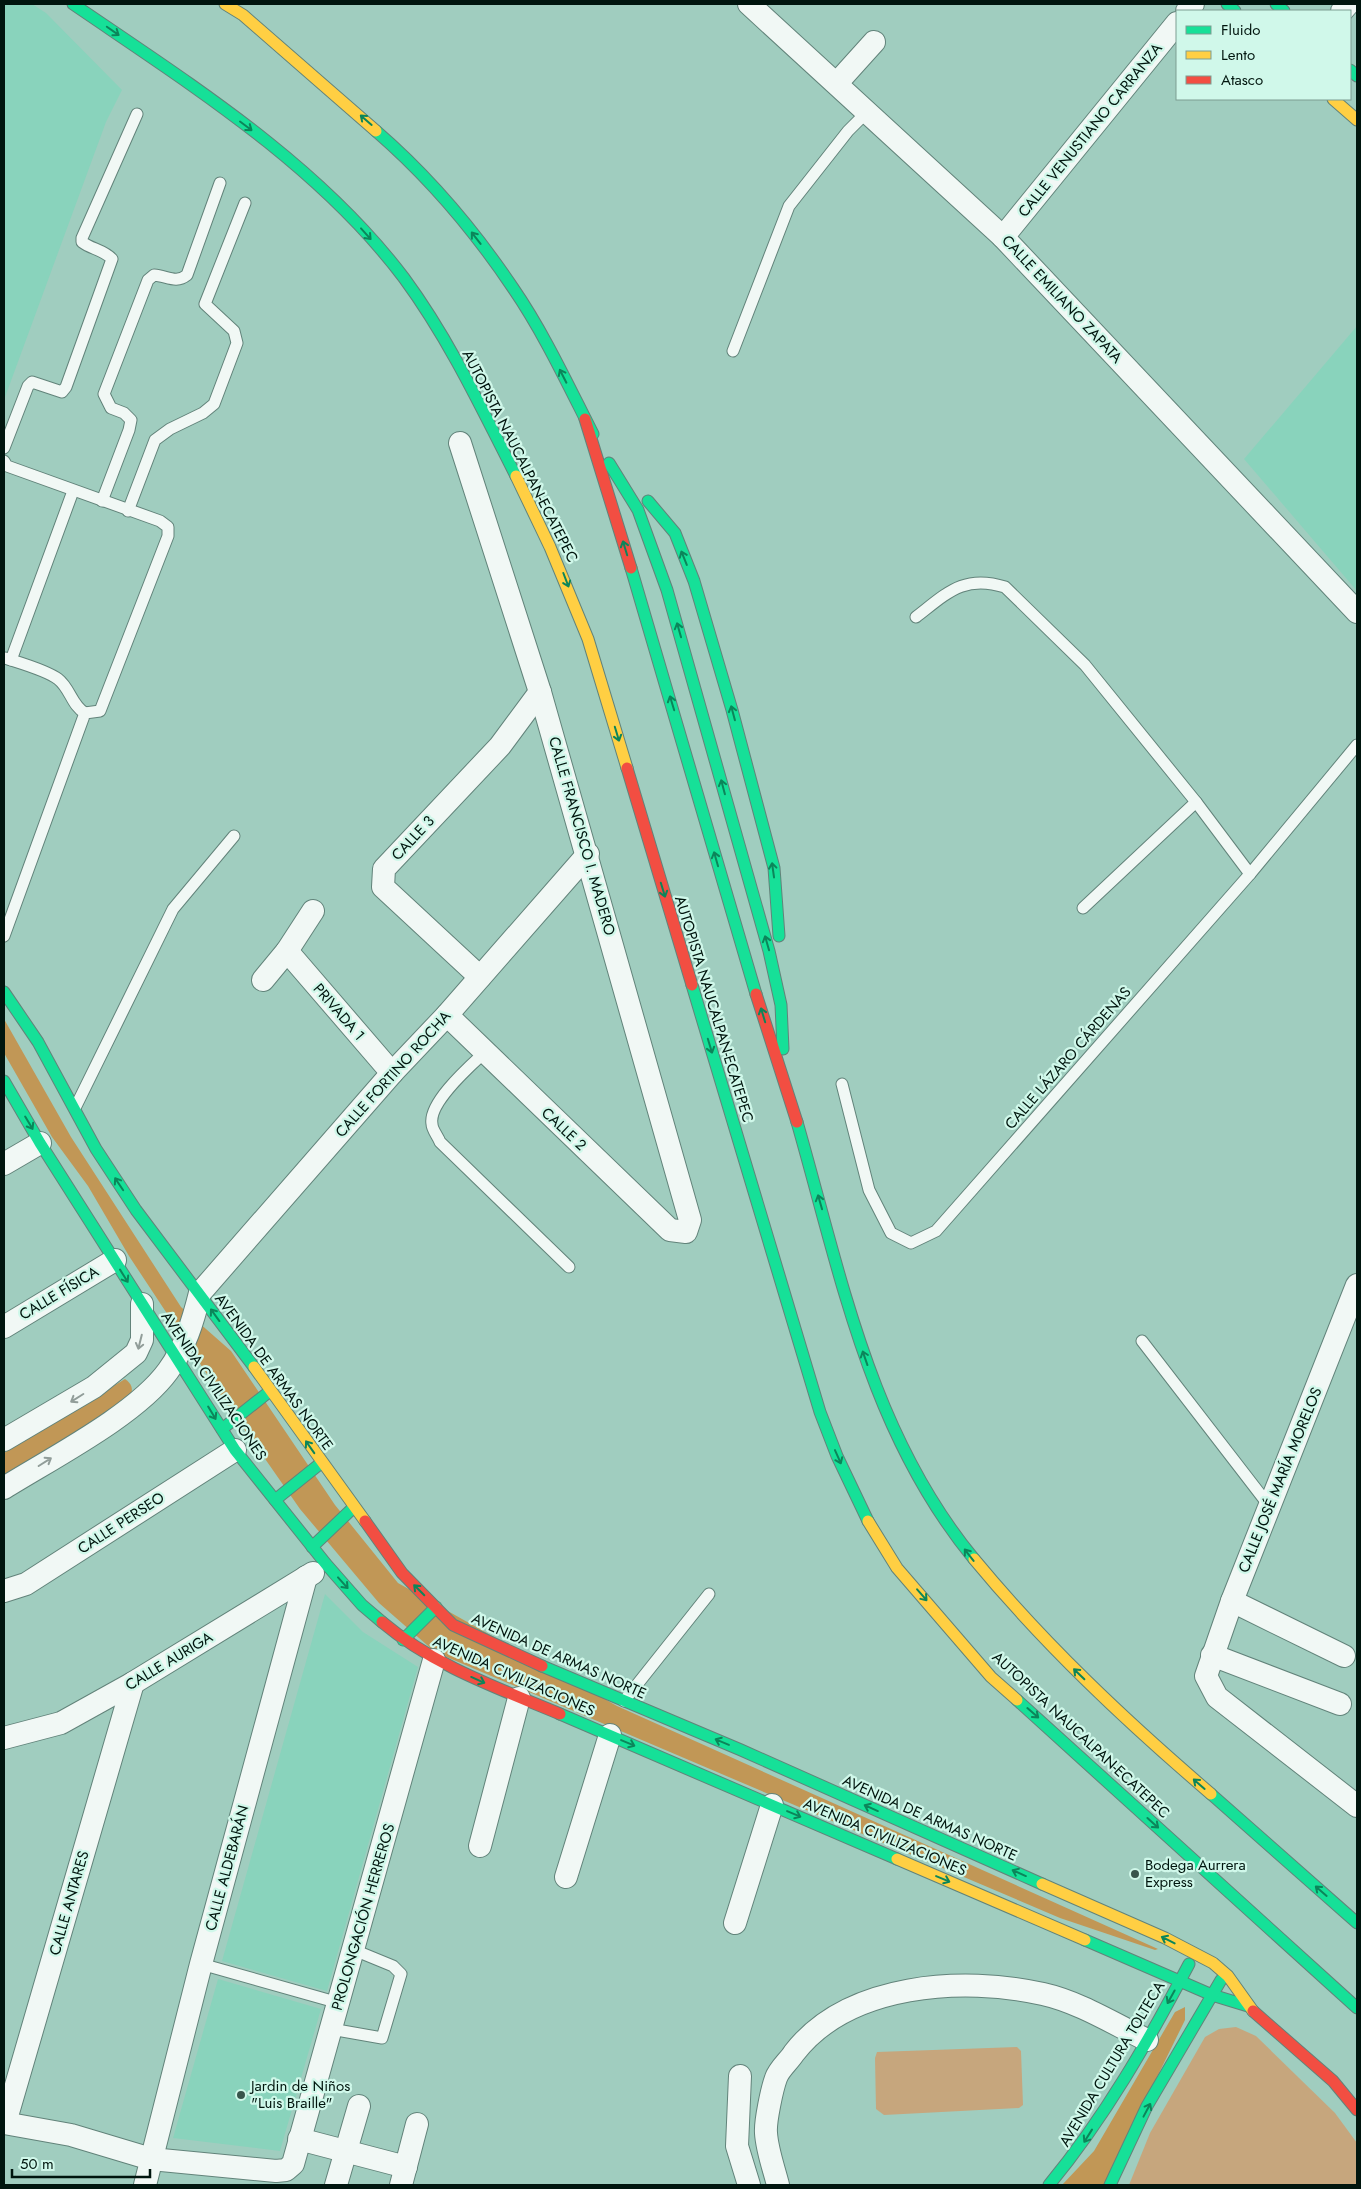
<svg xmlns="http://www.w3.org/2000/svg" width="1361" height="2189" font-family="Jost,sans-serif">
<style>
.built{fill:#89d3bc}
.green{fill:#c6a67d}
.forest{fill:#c19756}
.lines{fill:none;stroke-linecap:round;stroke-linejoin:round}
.lane-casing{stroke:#62837a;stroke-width:13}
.street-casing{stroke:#62837a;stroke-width:24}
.fast-casing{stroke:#62837a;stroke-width:13}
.slow-casing{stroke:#62837a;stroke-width:13}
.jam-casing{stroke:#62837a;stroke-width:13}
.lane{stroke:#f1f8f5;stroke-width:11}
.street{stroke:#f1f8f5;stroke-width:22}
.fast{stroke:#16e098;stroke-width:11}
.slow{stroke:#ffcf43;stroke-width:11}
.jam{stroke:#f24e42;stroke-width:11}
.oneway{stroke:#0c855a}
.oneway2{stroke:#919d99}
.poi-dot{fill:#38554c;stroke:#d0f8ea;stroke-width:2}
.labels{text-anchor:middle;stroke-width:4.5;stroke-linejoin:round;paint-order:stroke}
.street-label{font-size:15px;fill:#00150e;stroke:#d0f8ea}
.poi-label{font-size:15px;fill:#00150e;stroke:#d0f8ea;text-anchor:start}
</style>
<rect width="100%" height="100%" fill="#a0cdbf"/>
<g class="built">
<polygon points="4,4 32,4 46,13 122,90 106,122 4,400"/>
<polygon points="1357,326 1357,591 1244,459"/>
<polygon points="325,1594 363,1632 418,1667 327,1991 222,1961"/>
<polygon points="218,1979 321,2009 280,2151 173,2138"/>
</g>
<g class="green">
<polygon points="1236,2027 1256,2036 1335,2113 1357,2143 1357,2185 1129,2185 1150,2133 1205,2037 1219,2029"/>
<polygon points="1017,2047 1021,2051 1023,2105 1019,2108 884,2115 876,2109 875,2058 877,2052"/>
</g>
<g class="forest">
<polygon points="4,1019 71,1137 181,1307 231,1351 335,1505 398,1583 617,1706 1158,1949 1155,1950 1060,1918 435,1652 379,1603 300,1509 226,1403 129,1256 88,1186 52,1137 4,1053"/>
<path d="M125,1379C132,1384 133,1388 131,1396L104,1416L4,1478V1453Z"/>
<polygon points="1185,2007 1185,2020 1104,2185 1062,2185 1094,2151 1175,2012"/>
</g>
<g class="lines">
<g class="lane-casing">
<g id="lane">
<polyline points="733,351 789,206 848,131 867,112"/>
<path d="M4,448L28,386L32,382L62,392L66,387L112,259C104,250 91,249 82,242V238L137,114"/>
<polyline points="4,461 7,466 160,521 168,527 168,536 100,711 85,713 4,936"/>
<path d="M102,501L129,430L131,420L124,413L111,408L104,394L148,280L154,275C167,276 176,284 187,275L220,183"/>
<polyline points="128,511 155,440 170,429 203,413 214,404 237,343 234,331 205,304 245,203"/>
<path d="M916,617C947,593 964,574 1005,587L1085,665L1196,802L1250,874"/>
<path d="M5,658C20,663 46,670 58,679C70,688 72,706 85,713"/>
<polyline points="11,660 73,491"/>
<polyline points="1083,908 1196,802"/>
<path d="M484,1053C469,1067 428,1103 432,1124C432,1130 438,1136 440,1142L569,1267"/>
<polyline points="842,1084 869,1190 891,1233 911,1243 936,1231 1250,874 1357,745"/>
<polyline points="76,1106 173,909 234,836"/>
<polyline points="1142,1341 1270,1507"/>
<polyline points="624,1701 709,1594"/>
<polyline points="201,1964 339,2003"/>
<polyline points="331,2029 382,2038 401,1974 393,1966 354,1950"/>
</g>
</g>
<g class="street-casing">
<g id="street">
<polyline points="749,4 1003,237 1357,612"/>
<polyline points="1187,11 1193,4"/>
<polyline points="1342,11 1348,4"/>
<polyline points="837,83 874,42"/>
<polyline points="1003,237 1177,23"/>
<polyline points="287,951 392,1073"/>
<polyline points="480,977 383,887 384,869 500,746 540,692"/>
<polyline points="263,980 287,951 313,911"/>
<polyline points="447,1015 670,1230 686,1232 690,1220 540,692 460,443"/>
<polyline points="4,1164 40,1143"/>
<polyline points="1357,1285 1232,1601 1206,1676 1217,1697 1357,1806"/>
<polyline points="4,1327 115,1260"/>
<polyline points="4,1440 94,1387 136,1353 142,1340 142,1304"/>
<path d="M4,1488C52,1458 136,1415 168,1371C185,1348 193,1321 200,1293L392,1073L447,1015L588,854"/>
<polyline points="4,1591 26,1584 235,1450"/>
<polyline points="1232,1601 1344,1656"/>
<polyline points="1212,1655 1340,1704"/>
<polyline points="4,1738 61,1723 133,1683 313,1573"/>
<polyline points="480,1846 519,1698"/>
<polyline points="566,1877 610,1735"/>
<polyline points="735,1923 772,1805"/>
<polyline points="740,2076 737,2146 749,2185"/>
<polyline points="4,2123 71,2135 151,2159 276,2171 286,2170 293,2164 434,1660"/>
<polyline points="5,2123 133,1683"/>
<polyline points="299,2139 406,2167"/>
<polyline points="145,2185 201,1964 306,1577"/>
<polyline points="336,2185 359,2106"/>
<polyline points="401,2185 417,2124"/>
<path d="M778,2185C774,2169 767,2150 766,2133C765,2122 772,2089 776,2078C779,2069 789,2061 794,2053C848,1983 963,1976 1043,1994C1079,2002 1114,2024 1147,2040"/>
</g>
</g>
<g class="fast-casing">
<g id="fast">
<path d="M73,4C190,84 318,164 404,278C449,339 482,409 516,476"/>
<polyline points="1227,4 1235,11"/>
<polyline points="1276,4 1284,11"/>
<polyline points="1350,70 1357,76"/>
<path d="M376,131C428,176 474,230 513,288C544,333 568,385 593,434"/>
<polyline points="609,463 638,510 667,590 769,951 781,1005 783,1049"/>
<polyline points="648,501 675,533 694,581 732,710 774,868 779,936"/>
<polyline points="631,568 756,994"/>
<polyline points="692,985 820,1412 837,1456 868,1521"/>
<polyline points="4,992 38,1042 96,1149 136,1210 254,1367"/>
<polyline points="4,1081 40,1143 235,1450 326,1564 362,1605 382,1622"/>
<path d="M797,1122C841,1275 870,1433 974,1559"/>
<polyline points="222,1429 270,1391"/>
<polyline points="275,1500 321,1463"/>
<polyline points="312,1547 353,1508"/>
<polyline points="403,1640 436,1607"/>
<polyline points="542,1666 741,1750 1042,1884"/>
<polyline points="1017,1700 1357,2008"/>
<polyline points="560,1714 897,1859"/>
<polyline points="1211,1794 1357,1923"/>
<polyline points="1085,1940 1212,1995 1248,2006"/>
<path d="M1049,2185C1105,2117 1148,2042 1189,1964"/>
<polyline points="1110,2185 1147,2106 1221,1980"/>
</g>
</g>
<g class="slow-casing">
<g id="slow">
<polyline points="225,4 243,15 376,131"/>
<polyline points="1333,99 1357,120"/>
<polyline points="516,476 550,547 588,639 627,768"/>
<polyline points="254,1367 365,1521"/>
<polyline points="868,1521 897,1568 991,1677 1017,1700"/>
<path d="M974,1559C1046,1646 1126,1721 1211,1794"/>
<polyline points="897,1859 1085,1940"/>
<polyline points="1042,1884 1165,1938 1213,1963 1228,1976 1253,2011"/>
</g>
</g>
<g class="jam-casing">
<g id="jam">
<polyline points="585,419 631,568"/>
<polyline points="627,768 692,985"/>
<polyline points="756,994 797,1122"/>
<polyline points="365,1521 402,1573 453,1625 542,1666"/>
<path d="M382,1622C434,1666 498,1688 560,1714"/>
<polyline points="1253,2011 1333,2081 1357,2110"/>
</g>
</g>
<use href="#lane" class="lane"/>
<use href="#street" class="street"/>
<use href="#fast" class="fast"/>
<use href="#slow" class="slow"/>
<use href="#jam" class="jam"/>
</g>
<defs><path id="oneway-shaft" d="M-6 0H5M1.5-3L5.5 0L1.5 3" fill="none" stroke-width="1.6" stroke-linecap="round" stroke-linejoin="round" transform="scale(1.25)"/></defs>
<g class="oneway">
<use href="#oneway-shaft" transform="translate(113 31) rotate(35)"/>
<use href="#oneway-shaft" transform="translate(366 120) rotate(-139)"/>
<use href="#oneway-shaft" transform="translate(246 126) rotate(37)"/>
<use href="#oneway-shaft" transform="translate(366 234) rotate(48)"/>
<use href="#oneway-shaft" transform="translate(476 238) rotate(-128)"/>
<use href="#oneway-shaft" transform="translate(563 376) rotate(-117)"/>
<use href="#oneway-shaft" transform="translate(625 548) rotate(-107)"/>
<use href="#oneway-shaft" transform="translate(684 558) rotate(-112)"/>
<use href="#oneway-shaft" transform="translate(566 580) rotate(69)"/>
<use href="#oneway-shaft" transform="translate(679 630) rotate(-106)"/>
<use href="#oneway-shaft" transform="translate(672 703) rotate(-107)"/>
<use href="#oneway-shaft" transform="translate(733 713) rotate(-105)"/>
<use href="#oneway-shaft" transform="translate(617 734) rotate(73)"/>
<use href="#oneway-shaft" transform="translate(723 787) rotate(-105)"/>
<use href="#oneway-shaft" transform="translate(716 859) rotate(-106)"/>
<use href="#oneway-shaft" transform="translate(773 870) rotate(-98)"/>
<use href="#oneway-shaft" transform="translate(663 890) rotate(73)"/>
<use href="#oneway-shaft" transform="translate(767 943) rotate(-106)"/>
<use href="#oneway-shaft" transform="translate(763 1015) rotate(-107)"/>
<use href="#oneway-shaft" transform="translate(710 1046) rotate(73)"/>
<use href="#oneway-shaft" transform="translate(29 1123) rotate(59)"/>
<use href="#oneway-shaft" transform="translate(119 1184) rotate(-124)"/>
<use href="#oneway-shaft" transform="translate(820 1202) rotate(-106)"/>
<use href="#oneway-shaft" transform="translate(124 1276) rotate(58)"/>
<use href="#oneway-shaft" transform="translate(215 1315) rotate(-126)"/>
<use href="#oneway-shaft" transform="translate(865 1358) rotate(-109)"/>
<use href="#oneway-shaft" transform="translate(212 1413) rotate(59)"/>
<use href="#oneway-shaft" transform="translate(310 1447) rotate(-125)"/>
<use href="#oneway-shaft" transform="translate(838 1457) rotate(66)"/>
<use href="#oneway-shaft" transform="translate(969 1555) rotate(-128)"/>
<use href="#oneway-shaft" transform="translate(343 1583) rotate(48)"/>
<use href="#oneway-shaft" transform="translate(419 1590) rotate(-135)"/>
<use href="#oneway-shaft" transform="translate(922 1595) rotate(49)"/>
<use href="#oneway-shaft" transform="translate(1079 1674) rotate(-136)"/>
<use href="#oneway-shaft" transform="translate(478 1680) rotate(24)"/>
<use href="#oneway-shaft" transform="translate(1033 1713) rotate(41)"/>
<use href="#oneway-shaft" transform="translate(722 1742) rotate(-157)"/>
<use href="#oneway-shaft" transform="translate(628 1743) rotate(23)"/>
<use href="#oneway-shaft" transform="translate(1199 1784) rotate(-139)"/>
<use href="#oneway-shaft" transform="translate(871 1808) rotate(-156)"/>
<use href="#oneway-shaft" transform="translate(794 1814) rotate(23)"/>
<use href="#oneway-shaft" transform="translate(1153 1823) rotate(42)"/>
<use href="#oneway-shaft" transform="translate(1019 1873) rotate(-156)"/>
<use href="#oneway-shaft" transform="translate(943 1879) rotate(23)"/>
<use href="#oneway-shaft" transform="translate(1321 1891) rotate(-139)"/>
<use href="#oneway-shaft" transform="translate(1168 1940) rotate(-153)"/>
<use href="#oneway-shaft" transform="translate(1171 1997) rotate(119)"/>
<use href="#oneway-shaft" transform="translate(1147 2110) rotate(-62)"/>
<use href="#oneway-shaft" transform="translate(1088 2136) rotate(122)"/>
</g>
<g class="oneway2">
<use href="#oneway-shaft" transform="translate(140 1342) rotate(104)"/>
<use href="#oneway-shaft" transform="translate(77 1398) rotate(148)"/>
<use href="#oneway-shaft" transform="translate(45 1462) rotate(-32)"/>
</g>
<g class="poi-dot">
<circle cx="1135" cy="1874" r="5"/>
<circle cx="241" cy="2095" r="5"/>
</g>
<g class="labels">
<g class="street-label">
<text transform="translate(1090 130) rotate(-51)" y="5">CALLE VENUSTIANO CARRANZA</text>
<text transform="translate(1062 299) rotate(47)" y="5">CALLE EMILIANO ZAPATA</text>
<text transform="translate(520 456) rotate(63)" y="5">AUTOPISTA NAUCALPAN-ECATEPEC</text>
<text transform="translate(582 836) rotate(74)" y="5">CALLE FRANCISCO I. MADERO</text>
<text transform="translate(413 838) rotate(-47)" y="5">CALLE 3</text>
<text transform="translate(714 1009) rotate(73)" y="5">AUTOPISTA NAUCALPAN-ECATEPEC</text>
<text transform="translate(339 1012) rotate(49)" y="5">PRIVADA 1</text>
<text transform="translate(1068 1058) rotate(-49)" y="5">CALLE LÁZARO CÁRDENAS</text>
<text transform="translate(393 1074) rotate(-48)" y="5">CALLE FORTINO ROCHA</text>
<text transform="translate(564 1129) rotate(43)" y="5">CALLE 2</text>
<text transform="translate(59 1293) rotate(-31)" y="5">CALLE FÍSICA</text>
<text transform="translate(274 1372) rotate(54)" y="5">AVENIDA DE ARMAS NORTE</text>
<text transform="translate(214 1386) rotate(56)" y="5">AVENIDA CIVILIZACIONES</text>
<text transform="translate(1280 1480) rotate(-68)" y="5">CALLE JOSÉ MARÍA MORELOS</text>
<text transform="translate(121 1523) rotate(-33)" y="5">CALLE PERSEO</text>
<text transform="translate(559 1656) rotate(24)" y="5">AVENIDA DE ARMAS NORTE</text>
<text transform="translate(169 1661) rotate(-31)" y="5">CALLE AURIGA</text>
<text transform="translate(514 1676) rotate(24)" y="5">AVENIDA CIVILIZACIONES</text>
<text transform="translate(1081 1735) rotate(43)" y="5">AUTOPISTA NAUCALPAN-ECATEPEC</text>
<text transform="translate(930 1818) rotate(24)" y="5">AVENIDA DE ARMAS NORTE</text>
<text transform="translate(885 1837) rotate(23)" y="5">AVENIDA CIVILIZACIONES</text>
<text transform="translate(227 1868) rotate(-75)" y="5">CALLE ALDEBARÁN</text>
<text transform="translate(69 1903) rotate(-74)" y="5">CALLE ANTARES</text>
<text transform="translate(363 1917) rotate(-74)" y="5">PROLONGACIÓN HERREROS</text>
<text transform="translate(1112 2064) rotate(-59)" y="5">AVENIDA CULTURA TOLTECA</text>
</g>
<g class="poi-label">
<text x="1145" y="1870">Bodega Aurrera<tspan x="1145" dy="17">Express</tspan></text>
<text x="251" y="2091">Jardin de Niños<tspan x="251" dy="17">"Luis Braille"</tspan></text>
</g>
</g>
<rect width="1361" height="2189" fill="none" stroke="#00150e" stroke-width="10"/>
<rect x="1176" y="10" width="175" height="90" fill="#d0f8ea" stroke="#7d9d92"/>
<rect x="1186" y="26" width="25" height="8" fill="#16e098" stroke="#7d9d92"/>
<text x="1221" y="35" font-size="15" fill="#00150e">Fluido</text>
<rect x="1186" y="51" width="25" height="8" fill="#ffcf43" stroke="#7d9d92"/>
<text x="1221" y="60" font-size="15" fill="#00150e">Lento</text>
<rect x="1186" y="76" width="25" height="8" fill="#f24e42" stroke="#7d9d92"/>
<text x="1221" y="85" font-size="15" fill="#00150e">Atasco</text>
<path d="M12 2169v8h138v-8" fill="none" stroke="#00150e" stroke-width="2.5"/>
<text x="20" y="2169" font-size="15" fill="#00150e" stroke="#d0f8ea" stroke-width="4" paint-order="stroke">50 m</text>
</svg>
